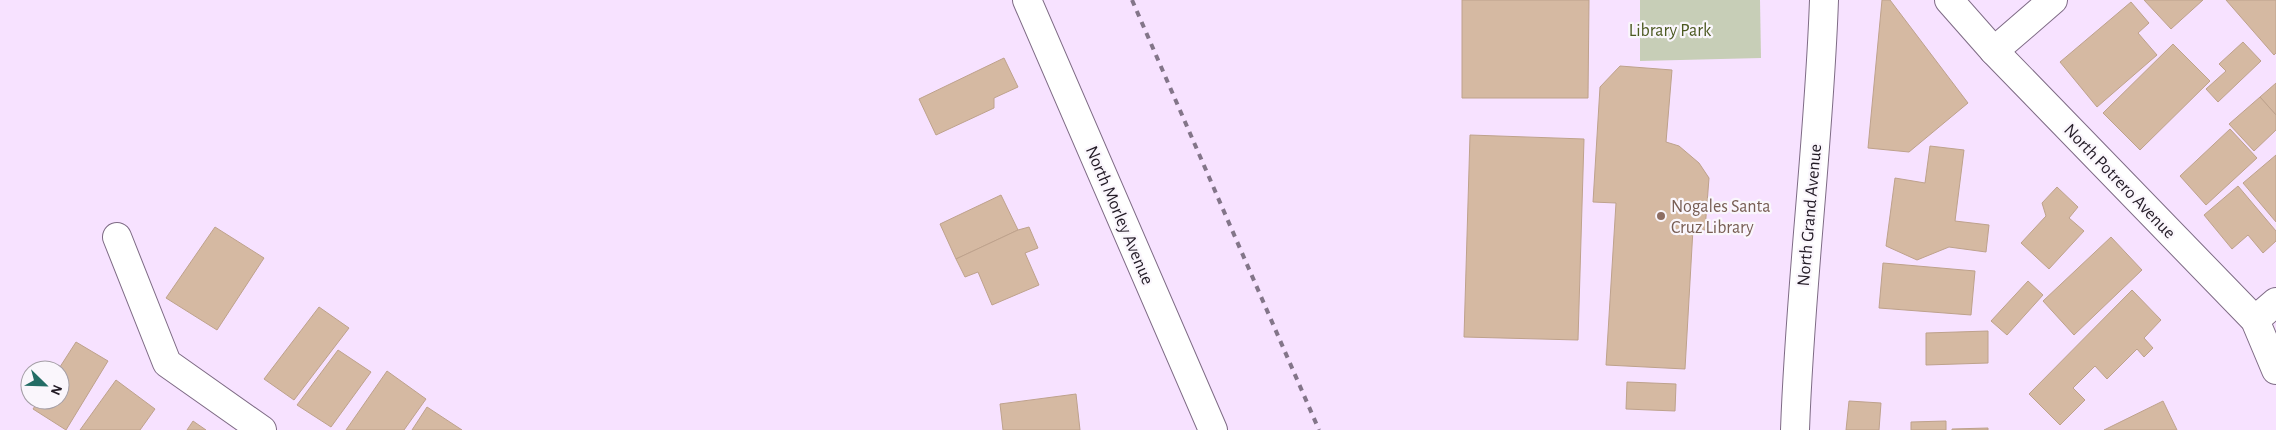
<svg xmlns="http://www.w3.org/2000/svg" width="2276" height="430" font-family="'Alegreya Sans',sans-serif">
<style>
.green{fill:#c7ceb7}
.building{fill:#d5b9a2;stroke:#bea28c}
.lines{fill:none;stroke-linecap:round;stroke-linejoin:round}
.street-casing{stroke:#7e6b85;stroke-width:30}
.primary-casing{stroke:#7e6b85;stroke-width:30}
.street{stroke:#fff;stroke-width:28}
.primary{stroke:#fff;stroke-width:28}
.rail{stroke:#837589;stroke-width:4;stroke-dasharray:6 6;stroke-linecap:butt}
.education-dot{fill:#8d6e63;stroke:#faf6fc;stroke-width:2}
.labels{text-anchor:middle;stroke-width:4.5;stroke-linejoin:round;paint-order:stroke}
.park-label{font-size:18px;fill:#4c5921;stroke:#faf6fc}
.street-label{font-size:18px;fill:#231b26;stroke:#faf6fc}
.education-label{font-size:18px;fill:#785e54;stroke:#faf6fc;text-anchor:start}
</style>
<rect width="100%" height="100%" fill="#f7e2ff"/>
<polygon class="green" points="1640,0 1760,0 1761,58 1640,61"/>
<g class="building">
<polygon points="1462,0 1589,0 1588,98 1462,98"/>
<polygon points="1882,0 1890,0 1968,103 1909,152 1868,148"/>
<polygon points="2144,0 2203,0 2171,29"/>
<polygon points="2226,0 2276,0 2276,53 2274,55"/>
<polygon points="2131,2 2149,23 2138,33 2157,55 2097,107 2060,62"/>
<polygon points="2243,42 2261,61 2218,102 2206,89 2226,71 2219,64"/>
<polygon points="2173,44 2210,81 2140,150 2103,113"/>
<polygon points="1004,58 1018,87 994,98 994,108 936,135 919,99"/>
<polygon points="1620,66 1672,70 1666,142 1679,146 1699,163 1709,178 1705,230 1693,229 1685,369 1606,365 1616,203 1593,202 1600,87"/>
<polygon points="2276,83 2276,115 2260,97"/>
<polygon points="2260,97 2276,115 2276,130 2254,151 2229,124"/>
<polygon points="2230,129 2257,158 2206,205 2180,176"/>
<polygon points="1470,135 1584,139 1578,340 1464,337"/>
<polygon points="1930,146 1964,150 1955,221 1989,225 1986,252 1949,247 1917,260 1886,246 1895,178 1925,183"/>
<polygon points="2276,155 2276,222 2243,183"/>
<polygon points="2238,186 2276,231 2276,241 2263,253 2248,235 2232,249 2204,215"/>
<polygon points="2057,187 2078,207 2069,218 2084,231 2049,269 2021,243 2046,216 2042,203"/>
<polygon points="1001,195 1018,230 956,259 940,224"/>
<polygon points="215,227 264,258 217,330 166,298"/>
<polygon points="1029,227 1038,248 1025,253 1039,285 992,305 978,272 965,277 956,259 1018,230"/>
<polygon points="2111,237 2142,270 2074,335 2043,301"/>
<polygon points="1883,263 1975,271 1971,315 1879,308"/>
<polygon points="2028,281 2043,295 2007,335 1991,321"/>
<polygon points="2132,290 2161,320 2144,338 2153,348 2144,357 2137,349 2107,379 2095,366 2073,388 2085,400 2060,425 2029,394"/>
<polygon points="319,307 349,328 294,400 264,379"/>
<polygon points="1988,331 1988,363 1926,365 1926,333"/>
<polygon points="76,342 108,361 66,430 33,409 39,400 60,400 60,370 58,370"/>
<polygon points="338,350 371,372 331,427 297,405"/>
<polygon points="387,371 426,399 404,430 346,430"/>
<polygon points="116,380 155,409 140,430 80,430"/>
<polygon points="1627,382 1676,384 1675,411 1626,409"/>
<polygon points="1076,394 1080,430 1003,430 1000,404"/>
<polygon points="1849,401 1881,403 1879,430 1846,430"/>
<polygon points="2163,401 2177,430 2104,430"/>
<polygon points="427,407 462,430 412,430"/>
<polygon points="193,421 206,430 187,430"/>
<polygon points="1946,421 1946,430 1911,430 1911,422"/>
<polygon points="1988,428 1988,430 1952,430 1952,429"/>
</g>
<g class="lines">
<g class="street-casing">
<g id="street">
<polyline points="1027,0 1213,430"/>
<polyline points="1949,0 1994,51 2255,320 2276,370"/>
<polyline points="1994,51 2053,0"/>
<polyline points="117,237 167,363 262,430"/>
<polyline points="2255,320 2276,302"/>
</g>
</g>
<g class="primary-casing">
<path id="primary" d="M1795,430C1800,286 1819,144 1824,0"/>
</g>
<use href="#street" class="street"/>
<use href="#primary" class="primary"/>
<polyline class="rail" points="1132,0 1319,430"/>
</g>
<circle class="education-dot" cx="1661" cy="216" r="5"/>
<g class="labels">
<g class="park-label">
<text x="1670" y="36">Library Park</text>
</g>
<g class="street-label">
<text transform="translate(2120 181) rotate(46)" y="6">North Potrero Avenue</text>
<text transform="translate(1120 215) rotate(67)" y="6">North Morley Avenue</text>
<text transform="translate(1809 215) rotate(-85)" y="6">North Grand Avenue</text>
</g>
<g class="education-label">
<text x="1671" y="212">Nogales Santa<tspan x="1671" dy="21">Cruz Library</tspan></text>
</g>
</g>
<g transform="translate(45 385) rotate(113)"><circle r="24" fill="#faf6fc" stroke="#a49ea6"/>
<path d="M0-4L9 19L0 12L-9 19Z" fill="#236c65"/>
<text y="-8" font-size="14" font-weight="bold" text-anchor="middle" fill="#231b26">N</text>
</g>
</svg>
